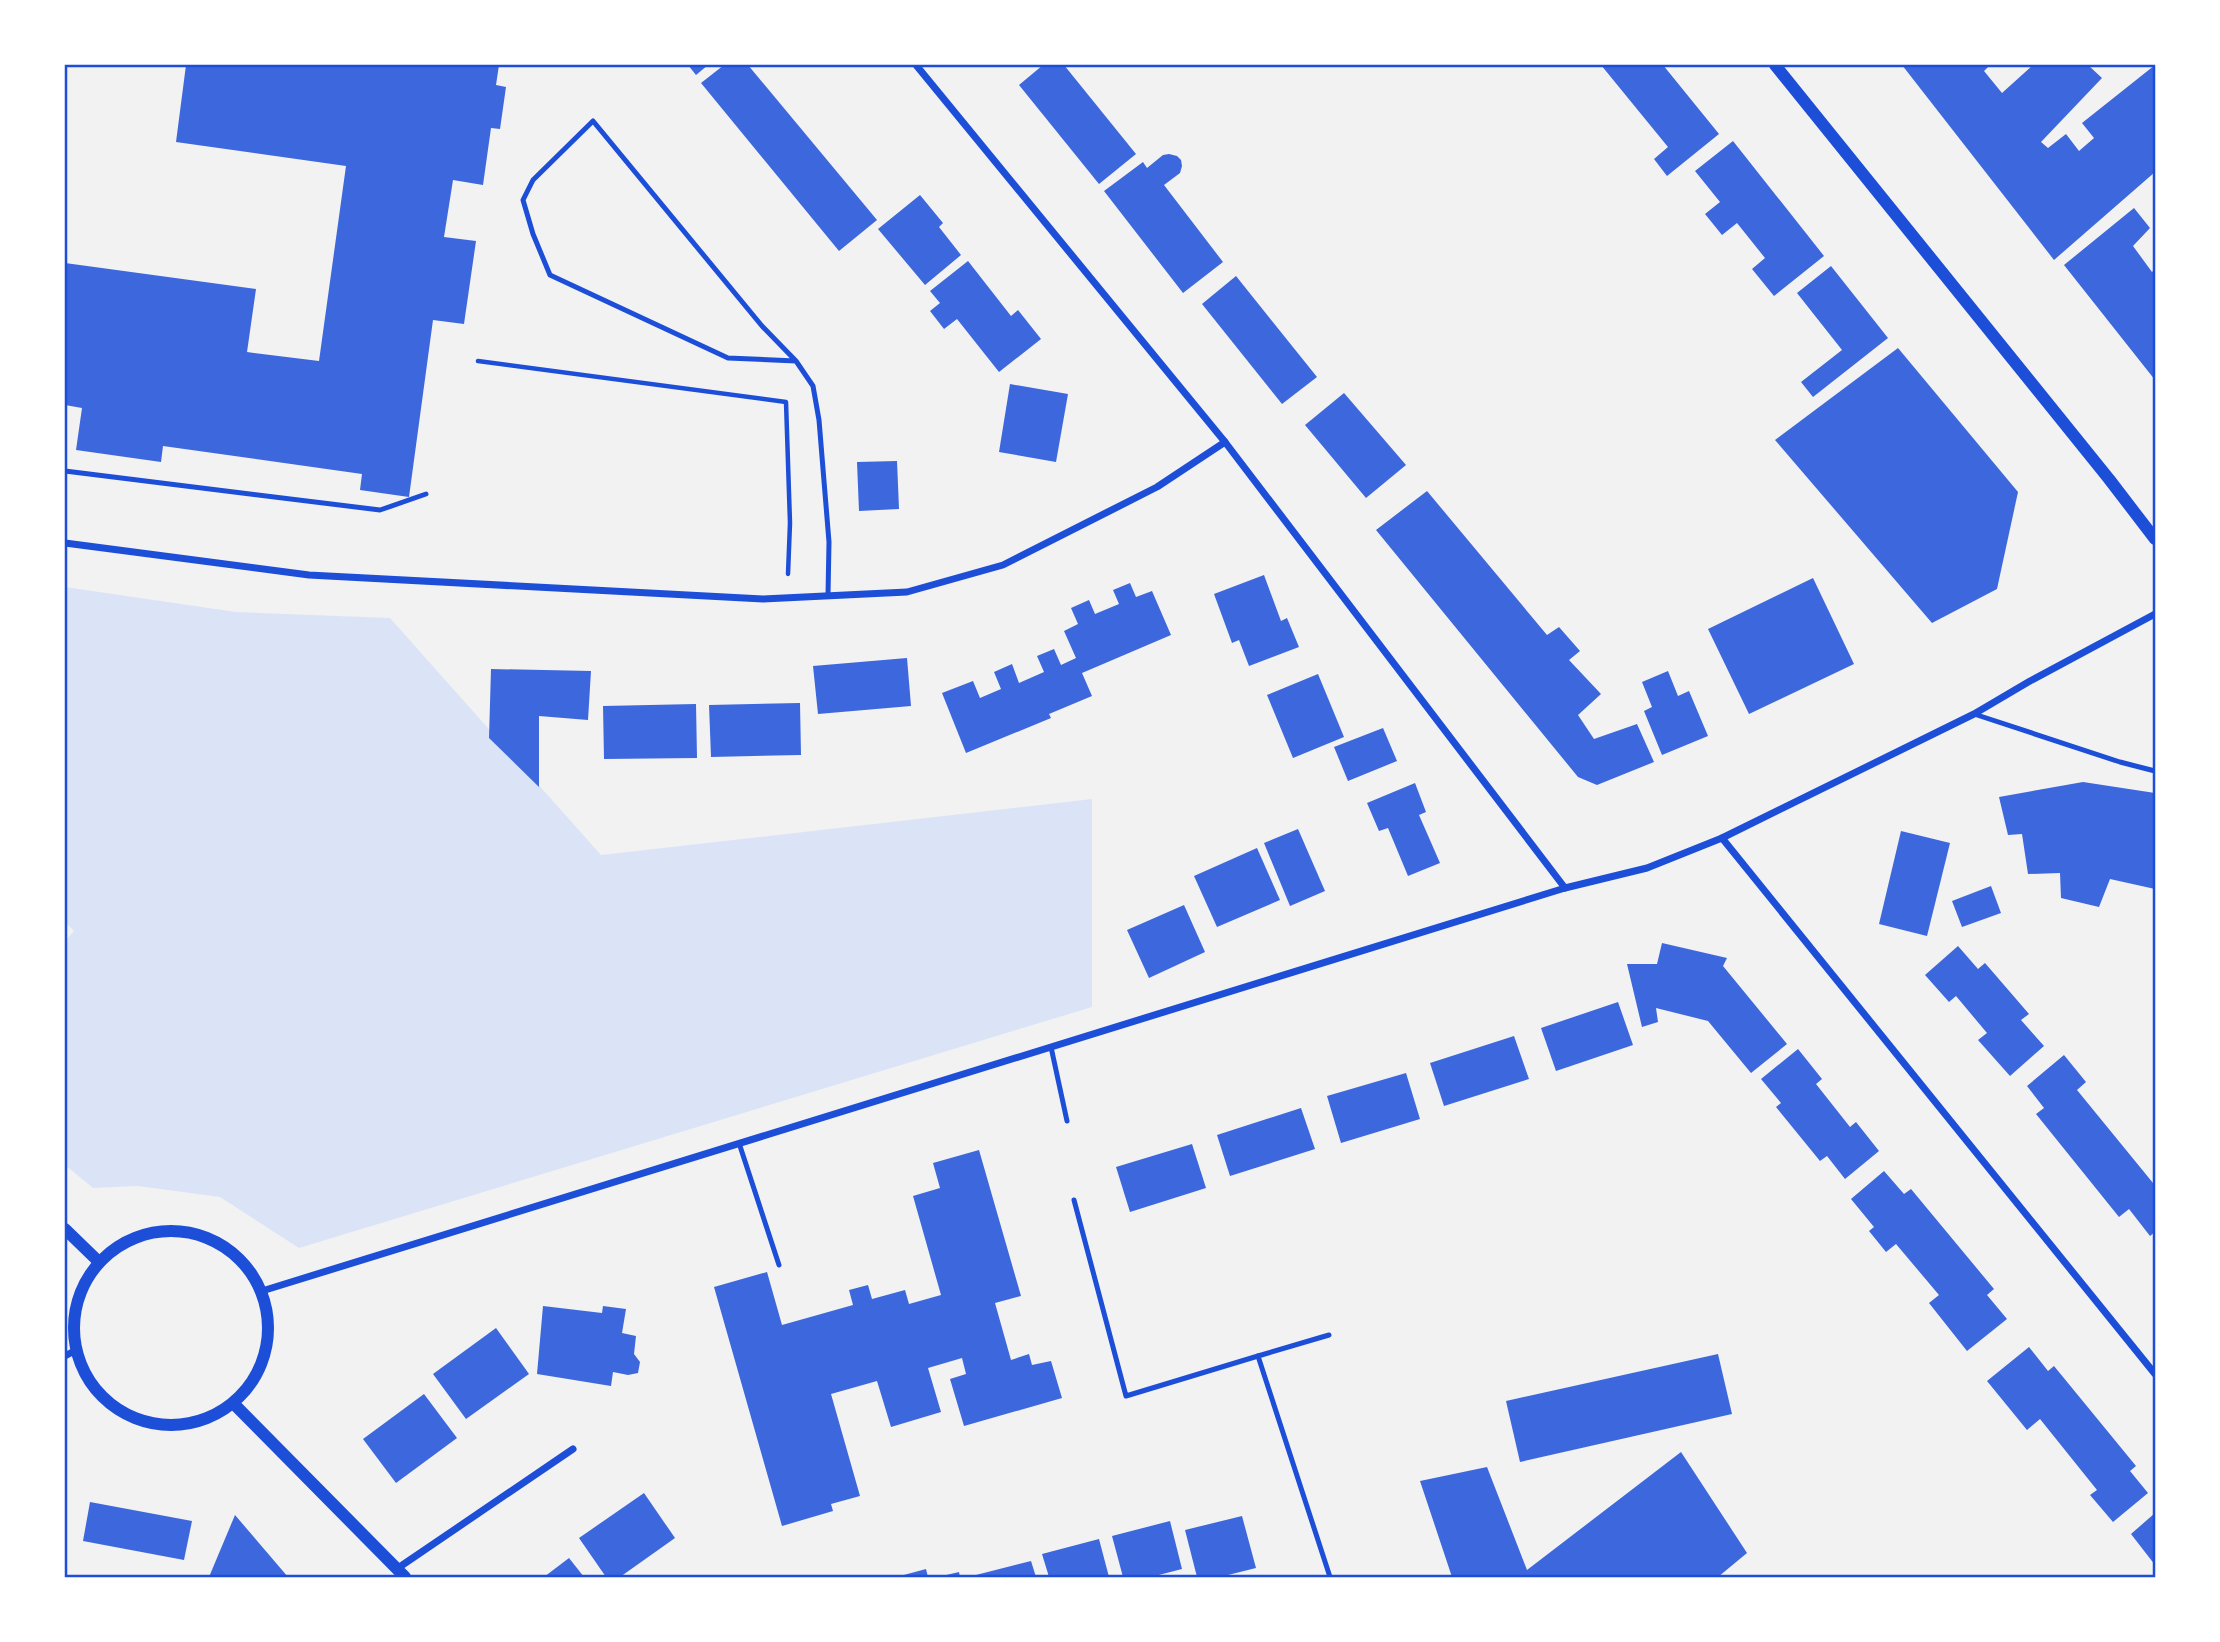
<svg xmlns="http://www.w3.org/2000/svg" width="2220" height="1642" font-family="Arial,sans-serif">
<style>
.green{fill:#dbe4f7}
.building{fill:#3d67dc}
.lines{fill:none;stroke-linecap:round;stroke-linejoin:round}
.path{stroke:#1d4ed8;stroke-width:4.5}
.service{stroke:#1d4ed8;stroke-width:5}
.minor{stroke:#1d4ed8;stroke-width:7}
.tertiary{stroke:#1d4ed8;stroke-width:12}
.neatline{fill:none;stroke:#1d4ed8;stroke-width:2.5}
</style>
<rect width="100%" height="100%" fill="#f2f2f2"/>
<polygon class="green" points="65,587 236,612 390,618 601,855 1092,799 1092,1007 299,1248 220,1197 138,1186 93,1188 65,1165 65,941 74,931 65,922"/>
<g class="building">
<polygon points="186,65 499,65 496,85 506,87 500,129 491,128 483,185 453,180 444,237 476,241 464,324 433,320 409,497 360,490 362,474 163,446 161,462 76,450 82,408 65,405 65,263 256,289 247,352 319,361 346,166 176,142"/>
<polygon points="688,65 708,65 696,75"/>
<polygon points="724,65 748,65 877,220 839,251 701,83"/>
<polygon points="1043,65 1064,65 1136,154 1099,184 1019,85"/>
<polygon points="1601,65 1663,65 1719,134 1667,176 1654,159 1668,147"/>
<polygon points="1902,65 1990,65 1984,71 2002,93 2033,65 2088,65 2102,78 2041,142 2048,148 2066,134 2079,151 2094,138 2082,123 2155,65 2155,172 2054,260"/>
<polygon points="1733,141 1824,256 1774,296 1752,269 1765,258 1737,223 1722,235 1705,214 1720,202 1695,171"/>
<polygon points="1169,154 1177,156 1181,160 1182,166 1180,173 1164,185 1223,262 1183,293 1104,191 1143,162 1147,168 1163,155"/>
<polygon points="920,195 943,223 939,227 961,255 925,285 878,229"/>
<polygon points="2134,208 2150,228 2133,246 2152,272 2155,269 2155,380 2064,265"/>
<polygon points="968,261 1011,316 1018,310 1041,339 999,372 957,319 944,329 930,311 940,303 930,291"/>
<polygon points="1831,266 1888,338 1813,397 1801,382 1842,350 1797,293"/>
<polygon points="1236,276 1317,377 1282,404 1202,304"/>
<polygon points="1898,348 2018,492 1997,589 1932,623 1775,440"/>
<polygon points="1010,384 1068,394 1056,462 999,452"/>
<polygon points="1344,393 1406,465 1366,498 1305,425"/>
<polygon points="897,461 899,509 859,511 857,462"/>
<polygon points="1427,491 1547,635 1559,627 1580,651 1569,660 1601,694 1578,715 1594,739 1637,724 1654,762 1597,785 1578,777 1376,530"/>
<polygon points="1264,575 1281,621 1287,618 1299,647 1249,666 1239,640 1232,643 1214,594"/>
<polygon points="1813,578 1854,664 1749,714 1708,629"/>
<polygon points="1130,583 1136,597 1152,591 1171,635 1082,673 1092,696 1049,714 1051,718 966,753 942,693 973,681 980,698 1001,689 994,672 1012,664 1019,683 1044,672 1037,656 1054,649 1061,665 1076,658 1064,631 1078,624 1071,608 1089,600 1095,614 1119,604 1113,590"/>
<polygon points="907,658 911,706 818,714 813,666"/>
<polygon points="491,669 591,671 588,720 539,716 539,787 489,738"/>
<polygon points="1668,671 1678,696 1689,691 1708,736 1662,755 1644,711 1652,707 1642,682"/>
<polygon points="1318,674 1344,737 1293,758 1267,695"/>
<polygon points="800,703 801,755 711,757 709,705"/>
<polygon points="696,704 697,758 604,759 603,706"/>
<polygon points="1383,728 1397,761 1348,781 1334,747"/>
<polygon points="2083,782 2155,793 2155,889 2110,879 2099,907 2061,898 2060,873 2028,874 2022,834 2008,835 1999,797"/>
<polygon points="1415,783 1426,812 1419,815 1440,863 1408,876 1388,828 1379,831 1367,803"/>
<polygon points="1298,829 1325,891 1290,906 1264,843"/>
<polygon points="1901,831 1950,843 1927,936 1879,924"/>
<polygon points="1257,848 1280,900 1217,927 1194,876"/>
<polygon points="1991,886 2001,913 1962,927 1952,901"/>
<polygon points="1184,905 1205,952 1149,978 1127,930"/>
<polygon points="1662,943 1727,958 1723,966 1787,1044 1751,1073 1708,1021 1656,1008 1658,1022 1642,1027 1627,964 1657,964"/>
<polygon points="1958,946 1978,969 1985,963 2029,1014 2021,1020 2044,1046 2010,1076 1978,1040 1987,1033 1956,996 1949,1002 1925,975"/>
<polygon points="1618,1002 1633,1045 1556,1071 1541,1028"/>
<polygon points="1514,1036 1529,1079 1444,1106 1430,1063"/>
<polygon points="1798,1049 1822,1079 1816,1084 1850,1127 1856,1122 1879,1151 1845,1179 1827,1156 1820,1161 1776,1107 1781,1103 1761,1079"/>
<polygon points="2064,1055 2086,1082 2077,1090 2153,1183 2155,1180 2155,1232 2150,1236 2129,1209 2119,1217 2036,1114 2044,1108 2027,1086"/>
<polygon points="1406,1073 1420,1119 1341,1143 1327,1096"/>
<polygon points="1301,1108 1315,1149 1230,1176 1217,1135"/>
<polygon points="1192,1144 1206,1188 1130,1212 1116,1167"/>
<polygon points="979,1150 1021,1296 995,1303 1011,1360 1029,1354 1032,1365 1051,1361 1062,1398 964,1426 950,1379 966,1374 962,1358 928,1368 941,1412 891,1427 877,1381 831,1394 860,1496 831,1504 833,1511 782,1526 714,1287 767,1272 782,1325 853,1305 849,1290 868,1285 872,1299 905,1290 909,1304 941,1295 913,1196 940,1188 933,1163"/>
<polygon points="1884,1171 1904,1194 1911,1189 1994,1289 1987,1295 2007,1319 1967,1351 1929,1303 1939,1295 1896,1244 1886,1252 1869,1231 1874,1227 1851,1199"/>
<polygon points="543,1306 602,1313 603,1306 626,1309 622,1333 636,1336 634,1354 640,1362 638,1373 628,1375 613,1372 611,1386 537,1374"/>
<polygon points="496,1328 529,1374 466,1419 433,1374"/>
<polygon points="2029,1347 2048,1371 2054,1366 2136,1466 2130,1471 2148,1493 2113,1522 2090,1495 2097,1490 2040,1419 2027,1430 1987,1381"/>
<polygon points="1718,1354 1732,1414 1520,1462 1506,1401"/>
<polygon points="424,1394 457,1438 396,1483 363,1439"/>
<polygon points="1681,1452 1747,1553 1718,1577 1452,1577 1420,1481 1487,1467 1527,1570"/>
<polygon points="644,1493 675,1538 620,1577 606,1577 579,1538"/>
<polygon points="90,1502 192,1521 184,1560 83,1541"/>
<polygon points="2155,1513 2155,1565 2131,1534"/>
<polygon points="235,1515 288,1577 209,1577"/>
<polygon points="1242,1516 1256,1568 1220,1577 1197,1577 1185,1530"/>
<polygon points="1170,1521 1182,1569 1151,1577 1123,1577 1112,1536"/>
<polygon points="1099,1539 1109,1577 1049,1577 1042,1554"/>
<polygon points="569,1558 584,1577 544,1577"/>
<polygon points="1031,1561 1036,1577 972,1577 972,1576"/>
<polygon points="926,1569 928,1577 900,1577 900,1576"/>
<polygon points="959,1572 960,1577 942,1577 942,1576"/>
</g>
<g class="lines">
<polyline class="path" points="478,361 786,402 790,523 788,574"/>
<g class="service">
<polyline points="796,361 728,358 550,275 533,234 523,200 533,180 593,121 762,326 796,361 813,386 819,420 829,542 828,595"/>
<polyline points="65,471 380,510 426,494"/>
<polyline points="1974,714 2120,762 2155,771"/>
<polyline points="1051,1047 1067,1121"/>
<polyline points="739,1143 779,1265"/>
<polyline points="1074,1200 1126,1396 1258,1356"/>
<polyline points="1329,1335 1258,1356 1330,1577"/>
</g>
<g class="minor">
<polyline points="916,65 1225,442 1565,888"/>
<polyline points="65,543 309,575 763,599 907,592 1003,565 1157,487 1225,442"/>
<polyline points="1722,838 2155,1374"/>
<polyline points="262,1291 1565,888 1647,868 1722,838 1974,714 2030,681 2155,614"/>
<polyline points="65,1356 76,1350"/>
<polyline points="398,1568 573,1449"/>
</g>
<g class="tertiary">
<polyline points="1775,65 2109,479 2155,539"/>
<polyline points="65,1229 99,1262"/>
<circle cx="171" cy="1328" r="97"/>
<polyline points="234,1404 405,1577"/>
</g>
</g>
<rect width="2220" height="1642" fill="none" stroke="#ffffff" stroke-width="133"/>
<rect x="66" y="66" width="2088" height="1510" class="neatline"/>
</svg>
